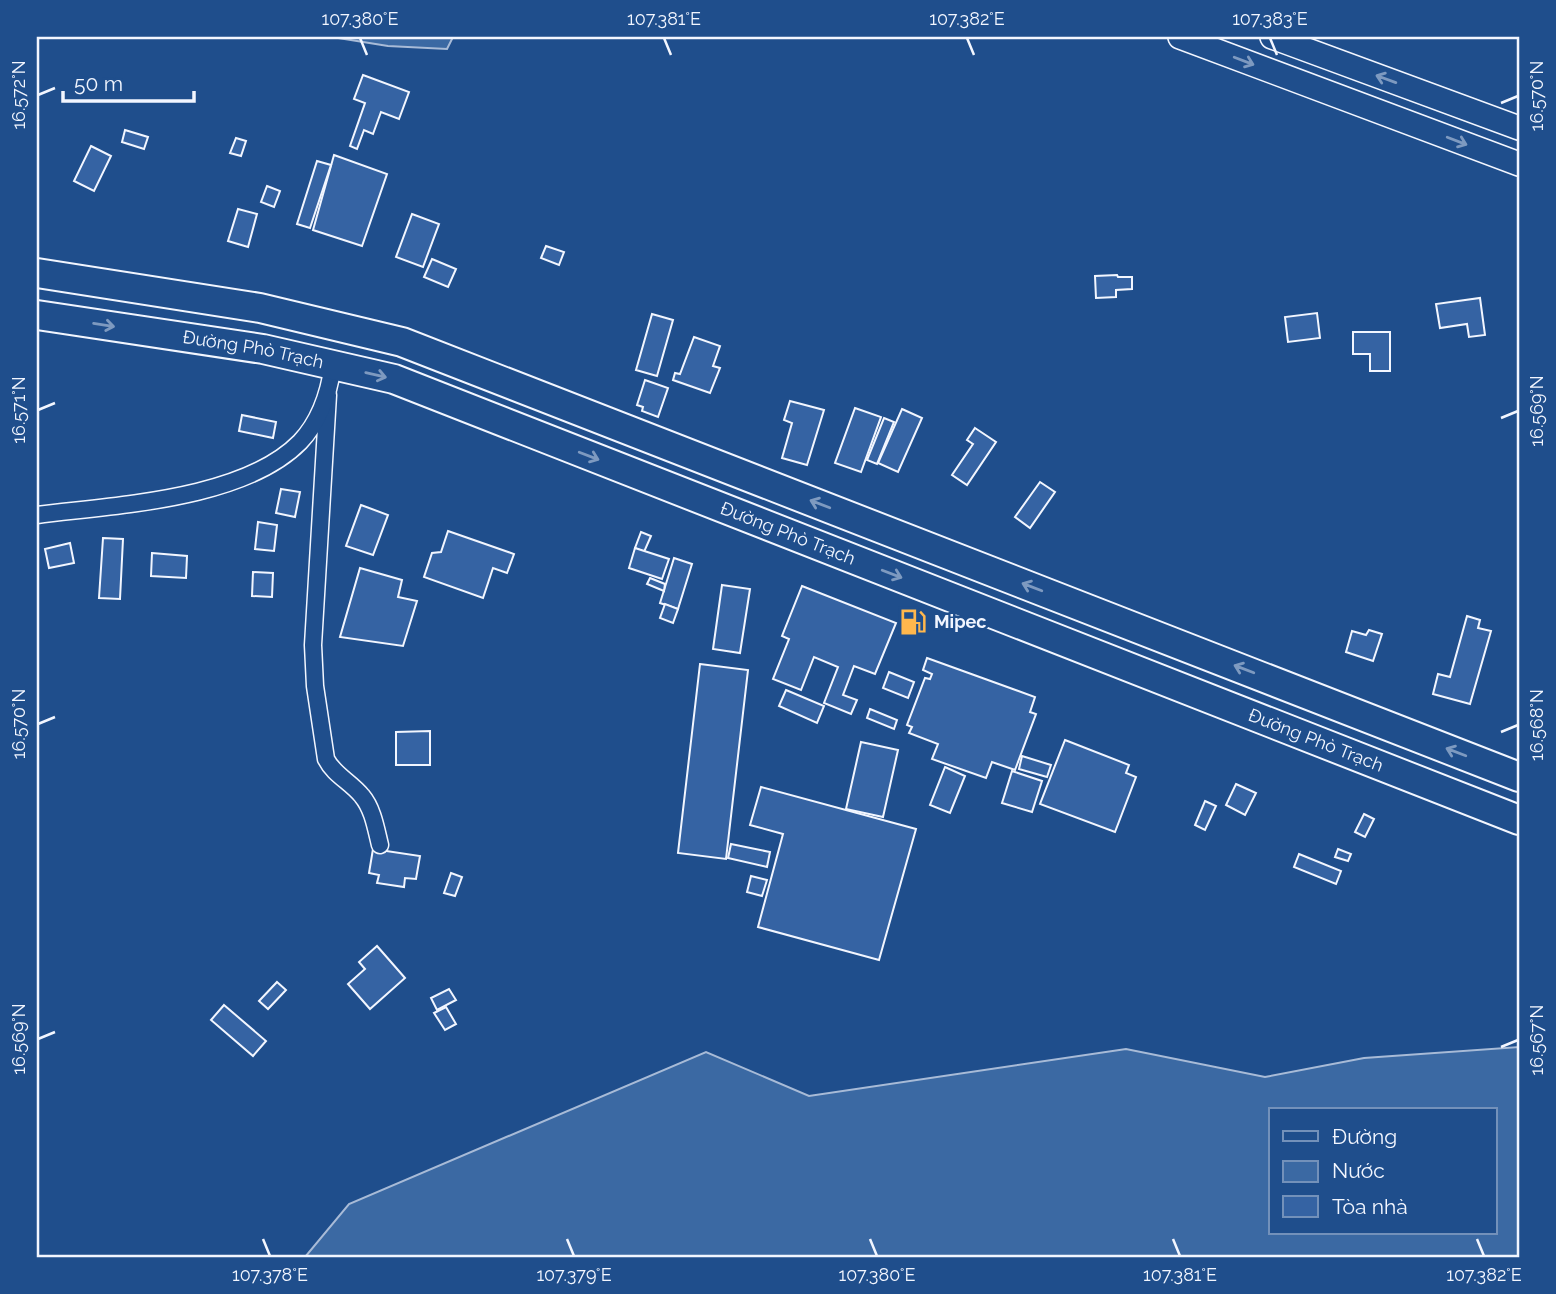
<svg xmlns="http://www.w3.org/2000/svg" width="1556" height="1294" font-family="Raleway,sans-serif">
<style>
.water{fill:#3b69a3;stroke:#a8bbd7;stroke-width:2;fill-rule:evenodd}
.building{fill:#3563a3;stroke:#f2f6ff;stroke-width:2}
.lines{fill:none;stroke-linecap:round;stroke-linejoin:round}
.street-casing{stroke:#f2f6ff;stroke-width:19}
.secondary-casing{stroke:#f2f6ff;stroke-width:26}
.highway-casing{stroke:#f2f6ff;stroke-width:32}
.street{stroke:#1f4e8c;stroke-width:16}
.secondary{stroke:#1f4e8c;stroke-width:23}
.highway{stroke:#1f4e8c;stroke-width:28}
.oneway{stroke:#7e9ac0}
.ticks{fill:none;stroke:#f2f6ff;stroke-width:2.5}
.labels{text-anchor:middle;stroke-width:5;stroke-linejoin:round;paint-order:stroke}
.street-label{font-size:18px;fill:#f2f6ff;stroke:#1f4e8c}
.poi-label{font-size:18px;font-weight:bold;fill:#f2f6ff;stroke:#1f4e8c;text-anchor:start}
.neatline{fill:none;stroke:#f2f6ff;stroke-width:2.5}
.ticks-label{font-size:18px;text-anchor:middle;fill:#f2f6ff}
</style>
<rect width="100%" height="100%" fill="#1f4e8c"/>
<g class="water">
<polygon points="332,37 453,37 447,49 388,46"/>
<path d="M1519,1047V1257H305L349,1204L706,1052L809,1096L1126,1049L1265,1077L1364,1058ZM1271,1110H1495V1233H1271Z"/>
</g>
<g class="building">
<polygon points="363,75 409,92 399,119 381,112 373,134 364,130 357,149 350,146 365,103 354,99"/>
<polygon points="125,130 148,137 144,149 122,142"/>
<polygon points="236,138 246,141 241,156 230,153"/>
<polygon points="91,146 111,156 94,191 74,181"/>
<polygon points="334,155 387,174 362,246 313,230"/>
<polygon points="317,161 331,165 310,228 297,224"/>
<polygon points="267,186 280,191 274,207 261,202"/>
<polygon points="238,209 257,214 248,247 228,241"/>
<polygon points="412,214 439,224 423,267 396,257"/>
<polygon points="546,246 564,252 559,265 541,258"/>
<polygon points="432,259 456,269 448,287 424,277"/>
<polygon points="1117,275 1118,277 1132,277 1132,289 1116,290 1116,297 1096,298 1095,276"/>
<polygon points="1480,298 1485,335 1469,337 1467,324 1440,328 1436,304"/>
<polygon points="1317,313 1320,338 1288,342 1285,317"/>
<polygon points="652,314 673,320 657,376 636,370"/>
<polygon points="1353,332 1390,332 1390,371 1370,371 1370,354 1353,354"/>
<polygon points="694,337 720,346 713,366 720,368 710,393 673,380 675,373 680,374"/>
<polygon points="645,380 668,388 658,417 642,411 643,407 637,405"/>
<polygon points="790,401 824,410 807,465 782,458 792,423 784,420"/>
<polygon points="855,408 881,417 861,472 835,463"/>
<polygon points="902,409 922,418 898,472 878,463"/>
<polygon points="242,415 276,422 273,438 239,431"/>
<polygon points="884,418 894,422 877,464 867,460"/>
<polygon points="975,428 996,442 967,485 952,475 973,444 967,440"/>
<polygon points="1040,482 1055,492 1030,528 1015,517"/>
<polygon points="281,489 300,492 295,517 276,513"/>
<polygon points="361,505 388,515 373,555 346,546"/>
<polygon points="258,522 277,525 274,551 255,549"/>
<polygon points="448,531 514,554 507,573 493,568 483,598 424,577 432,553 441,552"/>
<polygon points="641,532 651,536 644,552 635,548"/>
<polygon points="103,538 123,539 120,599 99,598"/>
<polygon points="70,543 74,563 49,568 45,549"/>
<polygon points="635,548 669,559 662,579 629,568"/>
<polygon points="152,553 187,556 186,578 151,576"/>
<polygon points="674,558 692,564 678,609 660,603"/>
<polygon points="360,568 402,580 398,597 417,601 403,646 340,637"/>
<polygon points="253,572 273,573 272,597 252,596"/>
<polygon points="650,578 665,584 664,591 647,584"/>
<polygon points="722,585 750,589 740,653 713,649"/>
<polygon points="802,586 896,623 875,674 854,666 843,695 857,700 851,714 824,703 838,667 814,657 801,690 773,679 789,639 782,636"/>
<polygon points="665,604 678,609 673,623 660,618"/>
<polygon points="1467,616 1480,620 1478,628 1491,631 1470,704 1433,694 1438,674 1450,677"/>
<polygon points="1369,630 1382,634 1373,661 1346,652 1352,631 1366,635"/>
<polygon points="927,658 1035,697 1030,712 1036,714 1015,770 992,762 986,778 932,759 938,744 909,733 912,727 907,725 925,678 930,679 932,674 923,670"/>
<polygon points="700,664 748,670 726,859 678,853"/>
<polygon points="889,672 914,682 908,698 883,688"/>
<polygon points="786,690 824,706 817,723 779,706"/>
<polygon points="870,709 897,720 894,729 867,718"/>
<polygon points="430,731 430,765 396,765 396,732"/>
<polygon points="1065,740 1129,765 1126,773 1136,777 1115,832 1040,804"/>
<polygon points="861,742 898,750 883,817 846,809"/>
<polygon points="1022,756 1051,765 1047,777 1019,769"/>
<polygon points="945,767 965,776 950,813 930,805"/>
<polygon points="1012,771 1042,781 1032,812 1002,803"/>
<polygon points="1236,784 1256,793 1245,815 1226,805"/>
<polygon points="761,787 916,829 879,960 758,927 783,834 750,825"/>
<polygon points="1205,801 1216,806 1205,830 1195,825"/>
<polygon points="1364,814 1374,819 1365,837 1355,832"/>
<polygon points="731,844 770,852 767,867 728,858"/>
<polygon points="373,849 420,856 416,879 405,878 404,887 377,883 379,875 369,873"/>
<polygon points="1338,849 1351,854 1348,861 1335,857"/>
<polygon points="1299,854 1341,871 1336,884 1294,867"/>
<polygon points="451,873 462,877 455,896 444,893"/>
<polygon points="751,876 767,880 762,896 747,892"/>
<polygon points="377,946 405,978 370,1009 348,984 365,969 359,962"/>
<polygon points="277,982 286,990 268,1009 259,1001"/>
<polygon points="449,989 456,1000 437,1010 431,998"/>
<polygon points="224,1005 266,1041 253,1056 211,1020"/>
<polygon points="446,1007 456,1024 445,1030 434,1013"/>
</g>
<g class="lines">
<g class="street-casing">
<g id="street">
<path d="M328,395L313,645L315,686L326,759C334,775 351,782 362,796C373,809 376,829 380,845"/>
<path d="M37,515C114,505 243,500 300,442C320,421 329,393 333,365"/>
</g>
</g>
<g class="secondary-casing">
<g id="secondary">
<polyline points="1180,37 1519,164"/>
<polyline points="1272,37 1519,128"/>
</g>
</g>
<g class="highway-casing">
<g id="highway">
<polyline points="37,273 260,308 402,342 1519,777"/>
<path id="s1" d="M37,315L263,349L394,379L1519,820"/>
</g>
</g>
<use href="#street" class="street"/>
<use href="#secondary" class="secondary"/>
<use href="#highway" class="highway"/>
</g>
<defs><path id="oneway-shaft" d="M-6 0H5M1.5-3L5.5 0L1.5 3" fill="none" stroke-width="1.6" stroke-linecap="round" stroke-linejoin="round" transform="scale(1.75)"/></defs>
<g class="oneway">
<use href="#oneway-shaft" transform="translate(1244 61) rotate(21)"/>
<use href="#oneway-shaft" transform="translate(1386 79) rotate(-160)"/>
<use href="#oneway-shaft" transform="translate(1457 141) rotate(21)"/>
<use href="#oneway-shaft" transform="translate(104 325) rotate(9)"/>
<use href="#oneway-shaft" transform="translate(376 375) rotate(13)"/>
<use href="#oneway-shaft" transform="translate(589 456) rotate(21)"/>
<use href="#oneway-shaft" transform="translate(820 504) rotate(-159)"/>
<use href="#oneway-shaft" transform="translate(892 574) rotate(21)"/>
<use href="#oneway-shaft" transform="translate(1032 587) rotate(-159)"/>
<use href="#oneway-shaft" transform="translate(1244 669) rotate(-159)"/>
<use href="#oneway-shaft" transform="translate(1456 752) rotate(-159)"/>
</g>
<path class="ticks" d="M360,38L367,55M664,38L671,55M967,38L974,55M1270,38L1277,55M38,95L55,88M1501,103L1518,96M38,410L55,403M1501,418L1518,411M38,724L55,717M1501,732L1518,725M38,1039L55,1032M1501,1047L1518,1040M263,1239L270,1256M567,1239L574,1256M870,1239L877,1256M1173,1239L1180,1256M1477,1239L1484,1256"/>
<defs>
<g id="fuel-bare" transform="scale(2.1)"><path d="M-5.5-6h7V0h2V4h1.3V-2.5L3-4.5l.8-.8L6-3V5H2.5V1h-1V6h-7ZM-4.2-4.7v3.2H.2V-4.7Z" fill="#ffb74d" stroke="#1f4e8c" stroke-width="2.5" paint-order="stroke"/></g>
</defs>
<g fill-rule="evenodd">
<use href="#fuel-bare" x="913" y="622"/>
</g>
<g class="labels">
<g class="street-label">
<text dy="6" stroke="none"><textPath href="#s1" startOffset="219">Đường Phò Trạch</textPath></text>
<text dy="6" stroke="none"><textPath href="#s1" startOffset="786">Đường Phò Trạch</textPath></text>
<text dy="6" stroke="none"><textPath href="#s1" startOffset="1353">Đường Phò Trạch</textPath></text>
</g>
<g class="poi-label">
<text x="934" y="628">Mipec</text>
</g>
</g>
<rect width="1556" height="1294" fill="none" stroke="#1f4e8c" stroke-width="77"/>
<rect x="1269" y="1108" width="228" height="126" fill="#1f4e8c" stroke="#7391ba" stroke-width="2"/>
<rect x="1283" y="1131" width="35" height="10" fill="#1f4e8c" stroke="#7391ba" stroke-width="2"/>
<text x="1332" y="1144" font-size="21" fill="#f2f6ff">Đường</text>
<rect x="1283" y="1161" width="35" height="21" fill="#3b69a3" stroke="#7391ba" stroke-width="2"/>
<text x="1332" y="1178" font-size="21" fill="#f2f6ff">Nước</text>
<rect x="1283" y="1196" width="35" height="21" fill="#3563a3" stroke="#7391ba" stroke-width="2"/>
<text x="1332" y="1214" font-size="21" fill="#f2f6ff">Tòa nhà</text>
<path d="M63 91v10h131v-10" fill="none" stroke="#f2f6ff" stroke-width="3.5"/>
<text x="74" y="91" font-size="21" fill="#f2f6ff" stroke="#1f4e8c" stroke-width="5" paint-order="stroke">50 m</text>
<rect x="38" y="38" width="1480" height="1218" class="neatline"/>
<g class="ticks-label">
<text x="360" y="25">107.380°E</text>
<text x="664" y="25">107.381°E</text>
<text x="967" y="25">107.382°E</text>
<text x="1270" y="25">107.383°E</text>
<text transform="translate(19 95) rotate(-90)" y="6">16.572°N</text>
<text transform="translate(1537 96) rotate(-90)" y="6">16.570°N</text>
<text transform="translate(19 410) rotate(-90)" y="6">16.571°N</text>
<text transform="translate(1537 411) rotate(-90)" y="6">16.569°N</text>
<text transform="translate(19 724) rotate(-90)" y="6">16.570°N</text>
<text transform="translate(1537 725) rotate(-90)" y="6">16.568°N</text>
<text transform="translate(19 1039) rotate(-90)" y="6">16.569°N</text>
<text transform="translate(1537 1040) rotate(-90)" y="6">16.567°N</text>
<text x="270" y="1281">107.378°E</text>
<text x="574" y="1281">107.379°E</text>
<text x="877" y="1281">107.380°E</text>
<text x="1180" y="1281">107.381°E</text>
<text x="1484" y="1281">107.382°E</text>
</g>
</svg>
